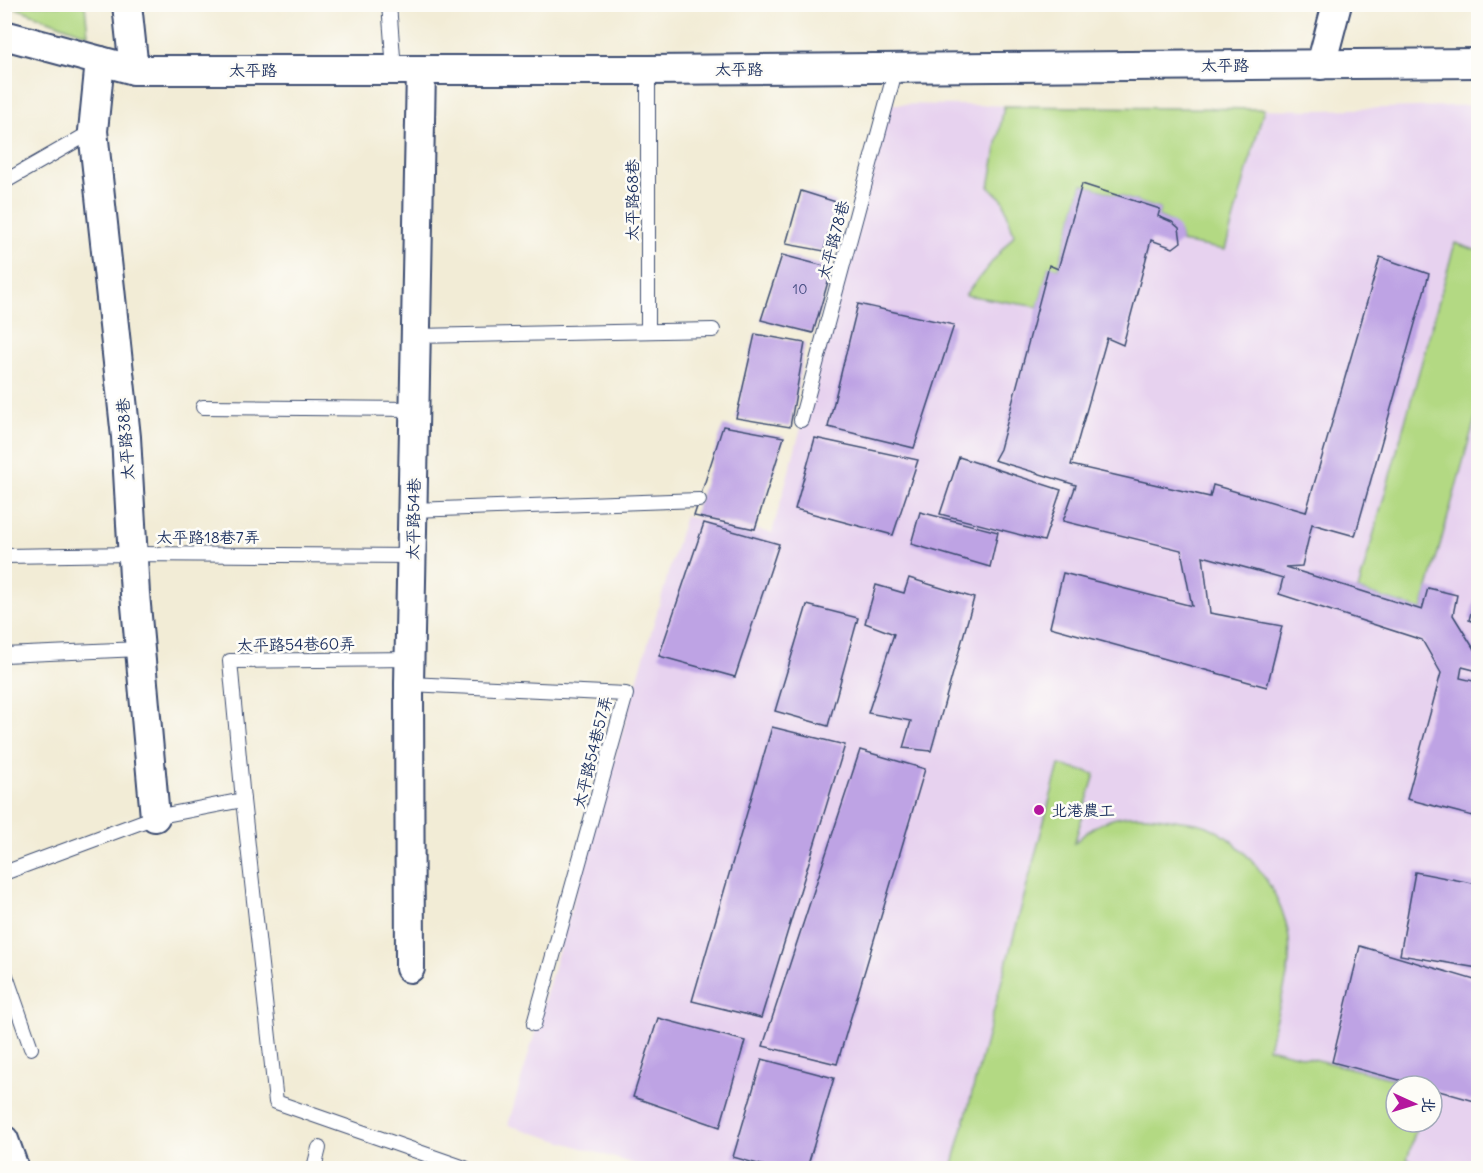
<svg xmlns="http://www.w3.org/2000/svg" width="1483" height="1173" font-family="Delius,'LXGW WenKai TC',sans-serif">
<style>
.built{fill:#e7d2ef;fill-rule:evenodd}
.green{fill:#b3d983;stroke:#678470;stroke-width:1.5}
.building{fill:#bea3e4}
.lines{fill:none;stroke-linecap:round;stroke-linejoin:round}
.service-casing{stroke:#3b4b70;stroke-width:16}
.minor-casing{stroke:#3b4b70;stroke-width:32}
.service{stroke:#fff;stroke-width:14}
.minor{stroke:#fff;stroke-width:28}
.poi-dot{fill:#b5179e;stroke:#fdfcf7;stroke-width:2}
.labels{text-anchor:middle;stroke-width:5;stroke-linejoin:round;paint-order:stroke}
.number-label{font-size:14px;fill:#444c80}
.street-label{font-size:16px;fill:#1b2f5e;stroke:#fdfcf7}
.poi-label{font-size:16px;fill:#1b2f5e;stroke:#fdfcf7;text-anchor:start}
</style>
<rect width="100%" height="100%" fill="#fdfcf7"/>
<filter id="ink" filterUnits="userSpaceOnUse"><feTurbulence type="fractalNoise" baseFrequency=".0167" numOctaves="2"/><feDisplacementMap in="SourceGraphic" scale="12" xChannelSelector="R" yChannelSelector="G"/><feConvolveMatrix kernelMatrix="1 2 1 2 8 2 1 2 1" color-interpolation-filters="sRGB"/></filter>
<filter id="wash" filterUnits="userSpaceOnUse"><feTurbulence type="fractalNoise" baseFrequency=".008" numOctaves="4" result="noise"/><feDisplacementMap in="SourceGraphic" scale="24" xChannelSelector="R" yChannelSelector="G"/><feGaussianBlur stdDeviation="1.35" result="paint"/><feColorMatrix in="noise" values="0 0 0 0 0 0 0 0 0 0 0 0 0 0 0 0 0 1.4 0 .05"/><feComposite in="paint" operator="in"/></filter>
<g filter="url(#wash)">
<rect width="100%" height="100%" fill="#f2ecd6"/>
<path class="built" d="M890,104L1322,110L1478,105V1168H647L508,1125L685,516L772,533ZM1396,1086H1432V1122H1396Z"/>
<g class="green">
<polygon points="8,5 85,5 88,35"/>
<path d="M1004,106L1264,109L1225,250L1181,242C1179,225 1173,222 1158,216L1160,209L1082,184L1058,269L1049,266L1038,307L965,295L1014,235L1003,200L989,187Z"/>
<polygon points="1455,243 1478,251 1478,408 1422,610 1358,590"/>
<path d="M1059,765L1095,774L1074,844C1103,812 1136,812 1175,820C1185,822 1197,822 1207,826C1243,842 1276,885 1286,923C1298,965 1277,1007 1268,1048L1422,1086H1396V1122H1418L1407,1160L1434,1168H952Z"/>
</g>
<g id="blocks">
<g class="building">
<polygon points="1082,184 1160,209 1158,216 1172,222 1179,228 1181,242 1173,248 1151,240 1123,345 1107,338 1071,465 1210,497 1213,485 1306,512 1380,257 1429,274 1355,536 1312,524 1302,566 1285,567 1422,610 1428,588 1457,595 1453,615 1474,649 1478,650 1478,671 1462,667 1460,678 1478,682 1478,796 1473,816 1407,799 1441,673 1422,640 1279,594 1283,578 1203,556 1210,613 1282,626 1267,687 1050,627 1063,573 1192,606 1181,550 1063,521 1076,485 994,460 1000,449 1049,265 1058,269"/>
<polygon points="801,191 836,202 824,251 786,244"/>
<polygon points="782,255 832,268 813,333 761,320"/>
<polygon points="858,304 954,325 914,448 828,427"/>
<polygon points="755,334 805,343 790,427 736,418"/>
<polygon points="723,426 784,437 755,529 694,516"/>
<polygon points="815,438 918,460 893,535 795,509"/>
<polygon points="959,457 1061,490 1044,541 940,514"/>
<polygon points="920,512 998,532 990,567 911,544"/>
<polygon points="704,523 779,544 735,677 659,656"/>
<polygon points="909,578 974,598 931,751 903,748 911,721 868,713 894,634 865,623 876,585 904,593"/>
<polygon points="1478,588 1478,623 1469,620"/>
<polygon points="807,605 858,618 828,726 775,711"/>
<polygon points="772,727 845,745 761,1018 692,1001"/>
<polygon points="860,750 925,769 837,1064 763,1046"/>
<polygon points="1415,872 1478,884 1478,968 1400,955"/>
<polygon points="1360,946 1478,981 1478,1102 1432,1089 1432,1086 1422,1086 1332,1062"/>
<polygon points="658,1018 745,1041 720,1127 633,1097"/>
<polygon points="762,1059 834,1078 807,1168 772,1168 733,1157"/>
</g>
</g>
</g>
<g filter="url(#ink)">
<use href="#blocks" fill-opacity="0" stroke="#3b4b70" stroke-width="1.5"/>
<g class="lines">
<g class="service-casing">
<g id="service">
<polyline points="389,4 394,70"/>
<polyline points="648,70 648,330"/>
<polyline points="4,182 93,131"/>
<polyline points="416,336 713,330"/>
<polyline points="203,407 415,409"/>
<polyline points="801,420 896,68"/>
<polyline points="413,510 699,500"/>
<polyline points="4,556 133,554 412,556"/>
<polyline points="4,655 140,649"/>
<polyline points="409,684 626,694 534,1024"/>
<polyline points="243,800 276,1102 465,1168"/>
<polyline points="4,873 155,817 243,800 230,661 411,659"/>
<polyline points="4,970 31,1048"/>
<polyline points="314,1168 319,1148"/>
</g>
</g>
<g class="minor-casing">
<g id="minor">
<polyline points="127,4 134,70"/>
<polyline points="4,35 134,70 648,70 1478,63"/>
<polyline points="100,61 93,131 126,437 135,594 155,817"/>
<polyline points="1321,65 1337,4"/>
<polyline points="410,968 409,684 421,70"/>
<polyline points="4,1140 14,1168"/>
</g>
</g>
<use href="#service" class="service"/>
<use href="#minor" class="minor"/>
</g>
</g>
<circle class="poi-dot" cx="1039" cy="810" r="6"/>
<g class="labels">
<g class="number-label">
<text x="800" y="294">10</text>
</g>
<g class="street-label">
<text x="1225" y="71">太平路</text>
<text x="739" y="75">太平路</text>
<text x="253" y="76">太平路</text>
<text transform="translate(632 200) rotate(-90)" y="6">太平路68巷</text>
<text transform="translate(833 240) rotate(-75)" y="6">太平路78巷</text>
<text transform="translate(125 439) rotate(-94)" y="6">太平路38巷</text>
<text transform="translate(413 519) rotate(-89)" y="6">太平路54巷</text>
<text x="208" y="543">太平路18巷7弄</text>
<text transform="translate(296 644) rotate(-1)" y="6">太平路54巷60弄</text>
<text transform="translate(592 752) rotate(-76)" y="6">太平路54巷57弄</text>
</g>
<g class="poi-label">
<text x="1051" y="816">北港農工</text>
</g>
</g>
<rect width="1483" height="1173" fill="none" stroke="#fdfcf7" stroke-width="24"/>
<g transform="translate(1414 1104) rotate(94)"><circle r="28" fill="#fdfcf7" stroke="#a3aaba" stroke-width="1.5"/>
<path d="M0-4.5L10 22L0 15L-10 22Z" fill="#b5179e"/>
<text y="-9" font-size="16" font-weight="bold" text-anchor="middle" fill="#1b2f5e">北</text>
</g>
</svg>
